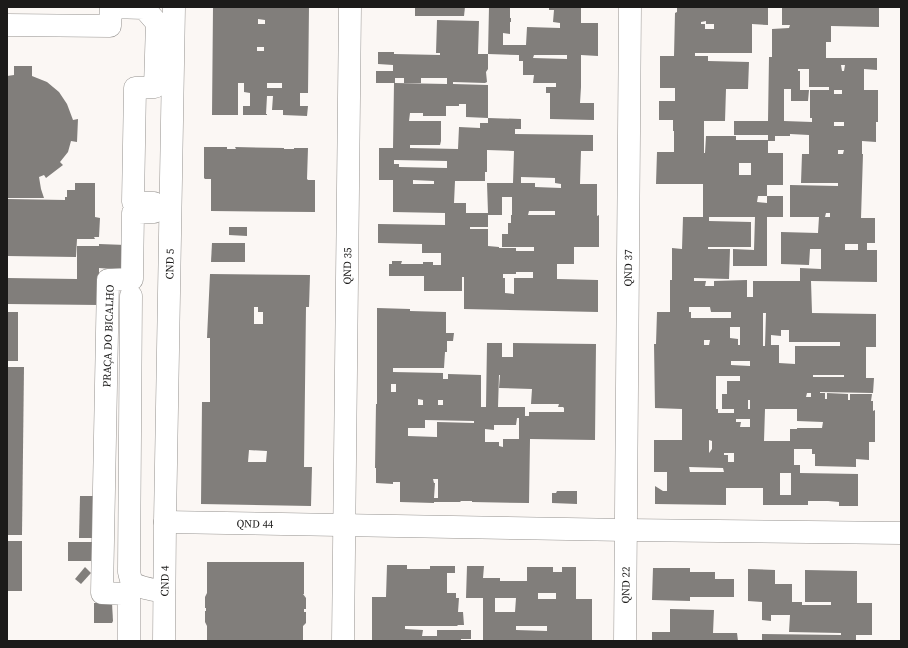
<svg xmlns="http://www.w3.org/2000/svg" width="908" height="648" font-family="'Source Serif 4',serif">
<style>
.building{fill:#817e7b;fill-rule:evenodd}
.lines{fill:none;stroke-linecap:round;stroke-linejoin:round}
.minor-casing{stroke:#979491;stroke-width:23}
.minor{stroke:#fff;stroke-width:22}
.labels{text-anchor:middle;stroke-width:3;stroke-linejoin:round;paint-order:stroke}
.street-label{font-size:11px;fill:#1c1b1a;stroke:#fff}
</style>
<rect width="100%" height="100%" fill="#fbf7f4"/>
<g class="building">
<path d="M213,7H309L308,93H300V106H308L307,116L283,115V110H272L273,96H267L266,114H267V115H243V106H250V93L244,92V83H238V115H212ZM258,19L265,20V24H258ZM257,47H264V51H257ZM267,83H282V88H267Z"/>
<polygon points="415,7 465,7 464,16 415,16"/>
<path d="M489,7H510V18H511V22H510V34L503,33V45H526L527,27L560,28V23L553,22L554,10H549V7H581V23H598V56L581,55V87L580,103H594V120L550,119V93H546V87H556V83H533L534,75H523V61H519V55L488,54ZM534,55H567V59L533,58Z"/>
<path d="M677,7H768V25L752,24V53H695V56H708V61L749,62L748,89H726L725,121H704V153H705L706,136H736V140H768V153H783V185H767V196H758L757,202L767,203V196H783V217H767V266H733V249L754,250L755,217H709V221L751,222V247H708V249H730L729,279L694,278V281H706L705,286H714V281L747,280V297H753V281H800V268L821,269V249H810L809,265L781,264V232L818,233L819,217H790V185L838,186V183H801L802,154H809V135L790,134V136H775V141H768V135H734V121H768L769,57H772V29L789,28L790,25H782V7H879V27L831,26V42H826V58H877V70L864,69V90H878V122H876V142L862,141V154H863L861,218H875V243H867V250H877V282L811,281L812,313L876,314V347H866V378H874L873,393L820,392V393H825V399H827V393L848,394V400H850V394H872L871,401H873V411L875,410V442H869V460L856,459V467L815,466V454H812V449H794V465H800V473L858,474V506H839V502L828,501H808V505H763V488H726V505L655,504V486L663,491H667V472H654V440H682V409L655,408L654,344H656L657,312H670V280H672V248L682,249L683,217H703V184H656L657,152H674V131H673V120H659V101H675V88H660V56H674L675,13L677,12ZM706,21V24H714V29H705V24H701V22ZM841,65H845L844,71H842ZM798,69H809V87H829V90H810V118H812V122L784,121V89H791V101H808L809,90H800V71H798ZM834,90H842V94H834ZM834,122H844V126H834ZM838,150H844L843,154H838ZM739,163H751V175H739ZM826,213H830V217H825ZM845,244H858V250H845ZM689,307H710L711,312H731V318H691V312H689ZM763,313H766L765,346H763ZM730,327H740V345H738V339L730,338ZM781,330H789V342H840V346H795V364L779,363V345H771V335L781,336ZM704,340H710L709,345H704ZM731,361H750V366L731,365ZM813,375H844V377H813ZM716,376H740V381H727V394H722V409H734V413H718V409H716ZM807,393H811V397H806ZM748,400H750V409H748ZM765,409H797V421L823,422L822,428H797V429H790V441H764ZM736,419H750V427H740L741,422H736ZM709,440L712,441V449L709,453ZM724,453H734V462H728V455H724ZM689,467L723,468L724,472H690ZM780,473H791V495H780Z"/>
<path d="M437,20L479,21L478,54H488V69L486,72L487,82L485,83L453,82V84L488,85V118L521,119V129H515V134L593,135V151H581L580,184H597V216L599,215V247H574V264H557V279L598,280V312L464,309V277H462V291H424V276H389V264H392V261H402L401,264H423V262H433V265H441V253H422V244L378,243V224L445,225V213L393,212V180H379V148H393L394,83H376V71H393V65L378,64V52H394V54L440,55V53H436ZM395,78H404V83H421V78H447V84L395,83ZM459,104H466V117L488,118V123H480V128L459,127L458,149L410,148V145H440L441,141V121H409L410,113H423V116H446V106H459ZM487,150L514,151L513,183H487L488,213H466V203H454L455,181H485V172H487ZM394,160L447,161V168L399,167V164H394ZM521,177L555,178V183L561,184V188L535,187V183H521ZM413,180L434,181V184H413ZM502,197H512V215H511V223H508V234H502V247H534V251H516V248H499V247L488,246V229H470V227H488V215H502ZM529,211H555V215H528ZM516,272H533V278H514V294L505,293V278H503V274H516Z"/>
<polygon points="14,66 32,66 32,76 47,82 59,92 67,104 73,120 78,119 77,142 71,141 68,152 60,162 63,165 46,178 44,175 39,177 41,189 44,198 7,198 7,76 14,75"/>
<polygon points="204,147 227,147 227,149 236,149 235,147 284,148 284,149 294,149 294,148 308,148 307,179 308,180 315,180 315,212 211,211 211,179 205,179 204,178"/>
<polygon points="75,183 95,183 95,217 100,218 99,237 94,237 95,239 77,239 76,257 7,256 7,199 65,200 65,197 67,197 67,190 75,190"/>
<polygon points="229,227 247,227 247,236 229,235"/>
<polygon points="212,243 245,243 245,262 211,262"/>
<polygon points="99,244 126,245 125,270 99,268 99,305 7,304 7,278 77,279 77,246 99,246"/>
<path d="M210,274L310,275L309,307H306L304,467H312L311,506L201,504L202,402H210V338H207ZM254,307H258V312H263V324H254ZM249,450L267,451L266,462H248Z"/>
<path d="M377,308L410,309V311L446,312V333H454L453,341H447V352H445L444,368H393V372L443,373V379H448V374L481,375V407H486L487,343H502V357H513V343L596,344L595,440L530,439L529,503L472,502V501H461L460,502H434V503L400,502V482H393V484L376,483V468H375L376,404H377ZM499,375H500L499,388L532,389L531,404H559L558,407H563L564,408V412H529V416H525V407H498ZM391,384H396V392H391ZM418,399L423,400V405H418ZM438,400H443V405H438ZM517,418H519V439H503V447L499,446V442H485V429L494,430V425H516ZM425,420L474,421V423L437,422V437L408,436V428H425ZM433,479H438V498H434L435,483H434Z"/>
<rect x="7" y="312" width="11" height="49"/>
<polygon points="7,367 24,367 22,535 7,535"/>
<polygon points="557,491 577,491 577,504 552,503 552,493 556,493"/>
<polygon points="80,496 97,496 96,538 79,538"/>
<rect x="7" y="541" width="15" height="50"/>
<rect x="68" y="542" width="28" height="19"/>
<polygon points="207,562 304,562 304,594 303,594 306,598 306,609 304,609 304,612 306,612 306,623 303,626 303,641 207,641 207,626 205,622 205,611 206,611 206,608 205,608 205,597 207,593"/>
<polygon points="387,565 407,565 407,569 430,569 430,566 455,566 455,573 447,573 447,593 456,593 456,598 459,598 458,612 463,612 464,625 457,625 458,626 405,626 405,629 423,630 422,636 437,636 437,630 471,630 471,639 461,639 461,641 372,641 372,597 386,597"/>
<path d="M467,566H484L483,578H500V581H527V567H553V572H562V567H576V599H592V641H483V598H466ZM538,593H556V599H538ZM495,598H516L515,612H495ZM516,626H547V631L516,630Z"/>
<polygon points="85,567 91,573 81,584 75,579"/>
<polygon points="653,568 690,568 690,572 715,572 715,579 734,579 734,597 690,597 690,601 652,600"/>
<polygon points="748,569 775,570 775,584 792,584 792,602 802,602 802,605 831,605 831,602 805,602 805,570 857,571 857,603 872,603 872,635 856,635 856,641 762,641 762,634 841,635 841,633 789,632 790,615 771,615 771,621 762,620 762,602 748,601"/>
<polygon points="94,603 112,603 113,621 112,623 94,623"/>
<polygon points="670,609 714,610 713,633 737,633 738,641 652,641 652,632 670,632"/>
</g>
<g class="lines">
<g class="minor-casing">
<g id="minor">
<polyline points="7,25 110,26 111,7 144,8 157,23 155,87 135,88 133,202 154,203 154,212 133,213 132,279 108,280 102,593 129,594 129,641"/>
<path d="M131,296L129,572C130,575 130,579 132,582C138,588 156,590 164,592"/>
<path id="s1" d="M165,522L626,530L901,533"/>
<path id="s2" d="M164,641L165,522L174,7"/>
<path id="s3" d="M343,641L350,7"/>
<path id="s4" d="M625,641L630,7"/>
</g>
</g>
<use href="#minor" class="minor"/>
</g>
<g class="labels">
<g class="street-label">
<text dy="4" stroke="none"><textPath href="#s2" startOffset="377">CND 5</textPath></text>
<text dy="4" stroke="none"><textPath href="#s3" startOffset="375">QND 35</textPath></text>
<text dy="4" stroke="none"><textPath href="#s4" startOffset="373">QND 37</textPath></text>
<text transform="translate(108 336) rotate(-88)" y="4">PRAÇA DO BICALHO</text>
<text dy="4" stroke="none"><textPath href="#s1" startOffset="90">QND 44</textPath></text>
<text dy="4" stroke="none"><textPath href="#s2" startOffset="60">CND 4</textPath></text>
<text dy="4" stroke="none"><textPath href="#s4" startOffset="56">QND 22</textPath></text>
</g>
</g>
<rect width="908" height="648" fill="none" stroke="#1c1b1a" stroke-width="16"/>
</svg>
